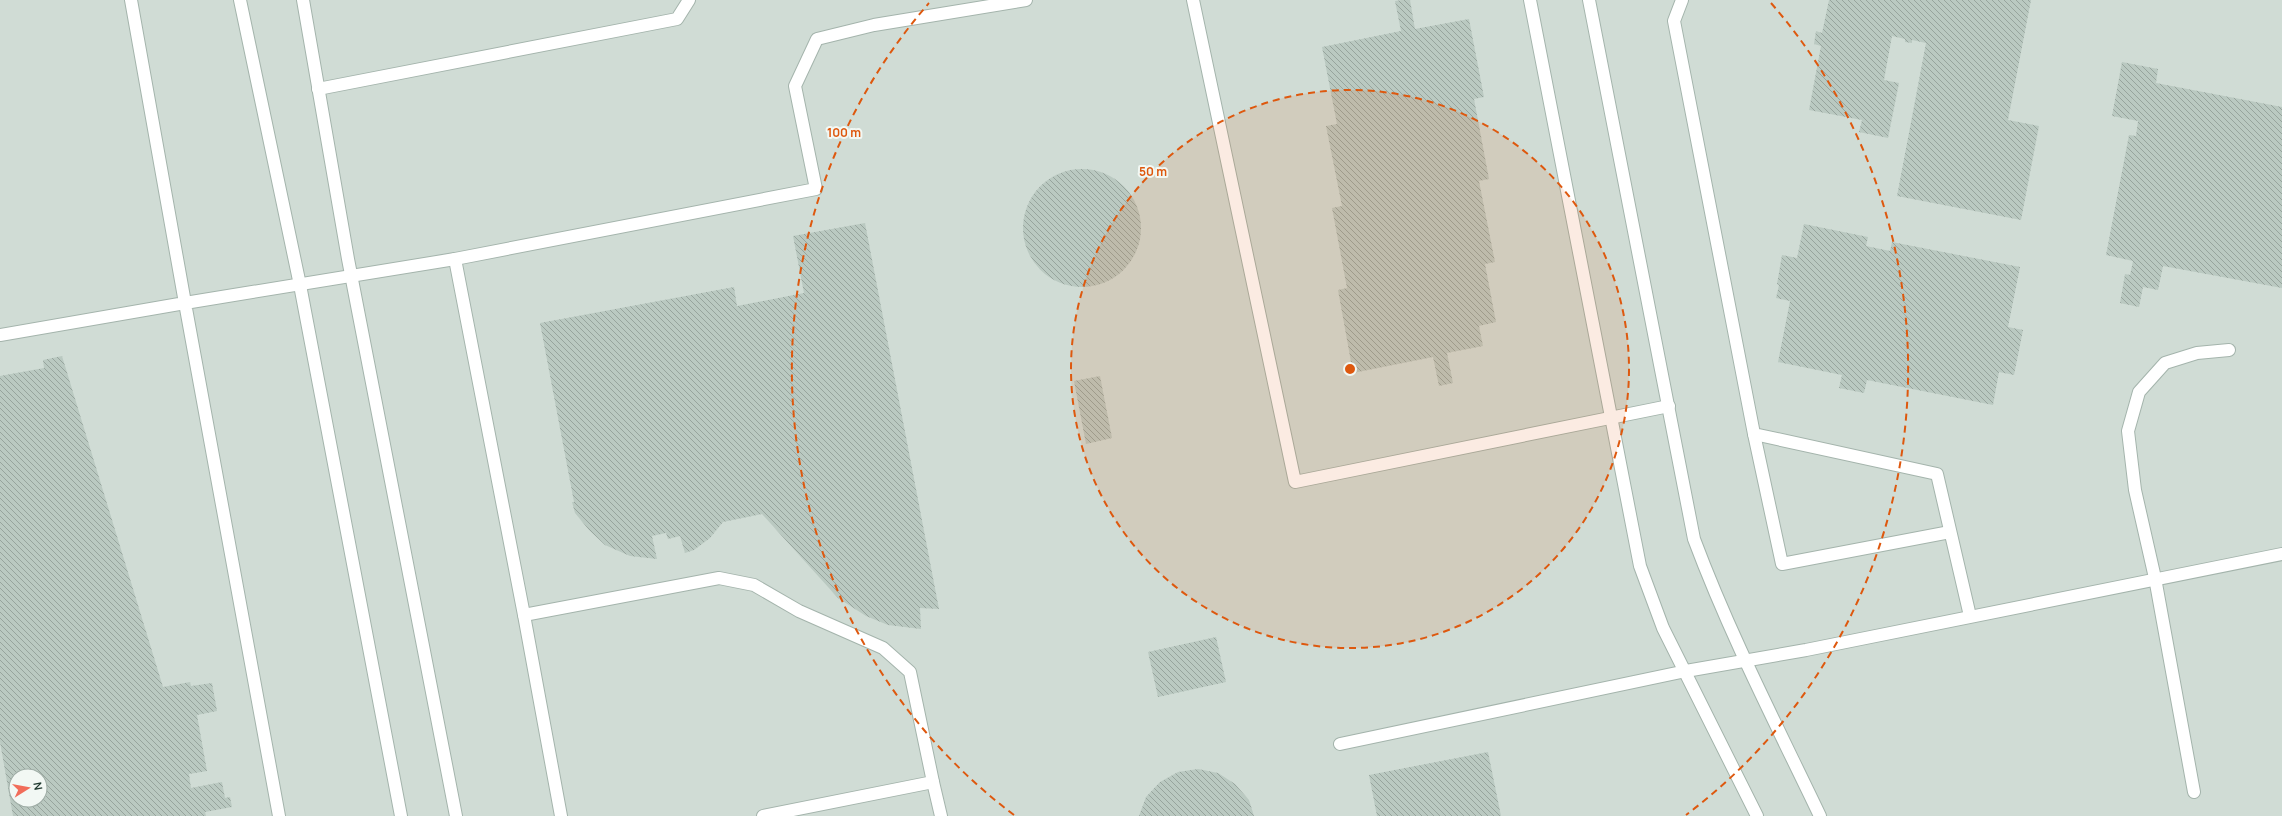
<svg xmlns="http://www.w3.org/2000/svg" width="2282" height="816" font-family="Manrope,sans-serif">
<style>
.built{fill:#d0dcd5;fill-rule:evenodd}
.building{fill:url(#building-back-hatch);fill-rule:evenodd}
.lines{fill:none;stroke-linecap:round;stroke-linejoin:round}
.service-casing{stroke:#a4b4ac;stroke-width:14}
.service{stroke:#fff;stroke-width:12}
.ring{fill:none;stroke:#de580e;stroke-width:2;stroke-dasharray:7 5}
.centre{fill:#de580e;stroke:#f2f8f4;stroke-width:2}
.ring-label{font-size:12px;text-anchor:middle;font-weight:bold;fill:#de580e;stroke:#f2f8f4;stroke-width:4;stroke-linejoin:round;paint-order:stroke}
</style>
<defs>
<pattern id="building-back-hatch" width="6" height="6" patternUnits="userSpaceOnUse"><rect width="6" height="6" fill="#bac9c1"/><path d="M-1 5l2 2M0 0l6 6M5-1l2 2" fill="none" stroke="#97a49d"/></pattern>
</defs>
<rect width="100%" height="100%" fill="#e1ece6"/>
<path class="built" d="M0,0H2282V816H0ZM16,776H40V800H16Z"/>
<g class="building">
<polygon points="1402,0 1410,0 1415,29 1469,19 1484,97 1474,99 1489,179 1479,181 1495,262 1485,264 1496,322 1479,326 1483,346 1447,353 1453,383 1439,386 1433,357 1353,373 1338,290 1347,288 1332,208 1342,206 1326,126 1337,124 1322,47 1401,31 1395,1"/>
<polygon points="1829,0 2031,0 2008,120 2039,126 2021,220 1897,196 1926,43 1912,40 1912,43 1905,42 1905,39 1892,36 1884,80 1899,83 1888,138 1859,132 1862,120 1809,110 1821,46 1814,44 1816,31 1822,33"/>
<polygon points="2122,62 2158,69 2156,83 2282,107 2282,288 2163,266 2158,290 2143,287 2139,307 2120,303 2125,274 2130,275 2133,261 2106,255 2129,135 2136,136 2138,121 2112,116"/>
<circle cx="1082" cy="228" r="59"/>
<polygon points="865,223 939,609 920,608 921,629 888,625 866,616 838,598 762,514 723,522 710,538 694,550 685,553 680,536 668,539 666,533 652,536 657,559 630,556 605,545 589,530 575,513 572,502 574,502 540,323 734,287 737,306 804,293 793,236"/>
<polygon points="1804,224 1868,237 1866,246 1890,251 1892,242 2020,267 2008,327 2023,330 2014,375 1999,372 1993,405 1867,380 1864,393 1839,388 1842,375 1778,362 1790,301 1776,298 1779,285 1777,284 1782,255 1797,258"/>
<path d="M62,356L163,687L190,682L191,686L212,683L217,711L197,715L207,771L189,774L191,788L222,782L225,798L230,797L232,807L205,812L206,816H13L0,742V376L44,368L43,360ZM16,776H40V800H16Z"/>
<polygon points="1100,376 1112,438 1086,444 1074,381"/>
<polygon points="1216,637 1226,682 1158,697 1148,652"/>
<polygon points="1488,752 1501,816 1377,816 1369,775"/>
<polygon points="1198,769 1218,773 1235,784 1249,800 1254,816 1139,816 1146,797 1160,782 1178,772"/>
</g>
<g class="lines">
<g class="service-casing">
<g id="service">
<polyline points="240,0 300,285 401,816"/>
<polyline points="303,0 348,259 456,816"/>
<polyline points="1193,0 1295,482 1669,406"/>
<polyline points="1530,0 1640,566 1663,628 1757,816"/>
<path d="M1589,0L1694,539C1730,635 1776,724 1820,816"/>
<polyline points="1682,0 1674,21 1754,434 1937,474 1970,616"/>
<polyline points="318,89 677,19 689,0"/>
<polyline points="455,259 524,615 719,578 754,585 799,611 883,648 910,672 933,782 763,816"/>
<polyline points="0,335 185,303 131,0"/>
<polyline points="1754,434 1782,564 1950,532"/>
<polyline points="524,615 561,816"/>
<polyline points="1340,744 1686,671 1806,650 2282,554"/>
<polyline points="933,782 941,816"/>
<polyline points="2194,792 2155,578 2135,490 2128,431 2139,392 2165,363 2197,353 2229,350"/>
<polyline points="279,816 185,303 455,259 816,189 795,86 817,39 874,25 1026,0"/>
</g>
</g>
<use href="#service" class="service"/>
</g>
<circle cx="1350" cy="369" r="279" fill="#de580e" fill-opacity=".12"/>
<g class="ring">
<circle cx="1350" cy="369" r="279"/>
<path d="M1014 815A558 558 0 0 1 929 3M1771 3A558 558 0 0 1 1686 815"/>
</g>
<circle cx="1350" cy="369" r="6" class="centre"/>
<g class="ring-label">
<text x="844" y="137">100 m</text>
<text x="1153" y="176">50 m</text>
</g>
<g transform="translate(28 788) rotate(79)"><circle r="19" fill="#f2f8f4" stroke="#9fada6"/>
<path d="M0-3L7 15L0 10L-7 15Z" fill="#f16d5a"/>
<text y="-6" font-size="11" font-weight="bold" text-anchor="middle" fill="#223c32">N</text>
</g>
</svg>
